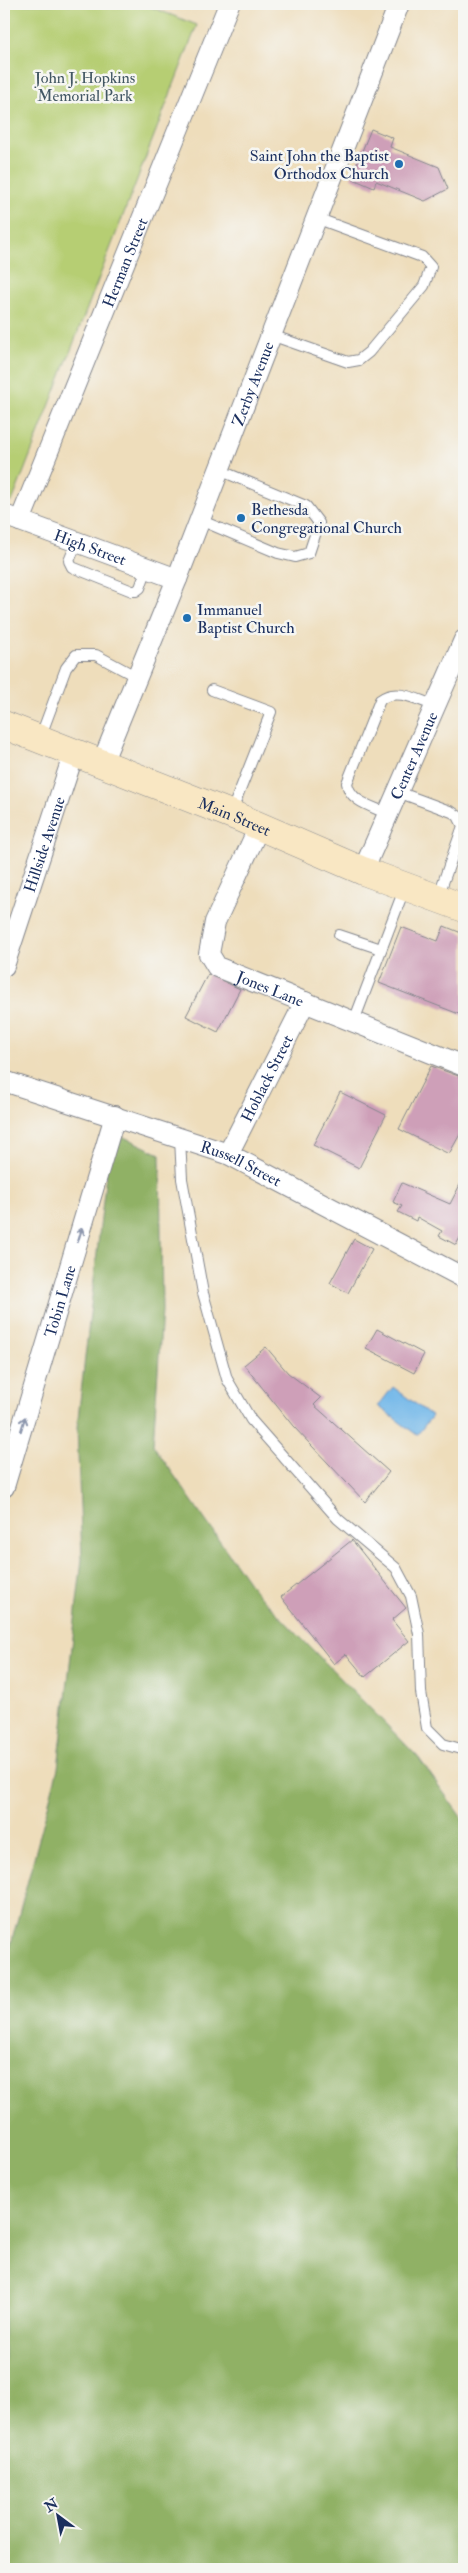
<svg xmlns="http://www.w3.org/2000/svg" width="468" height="2573" font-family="'IM FELL Double Pica',serif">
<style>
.green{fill:#b6ce73;stroke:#687e68}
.forest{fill:#90b165;stroke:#567062}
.water{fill:#73b8e9;stroke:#4774a4}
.building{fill:#ce9fb8}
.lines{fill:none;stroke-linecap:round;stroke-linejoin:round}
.lane-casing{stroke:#84868c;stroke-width:12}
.street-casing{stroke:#84868c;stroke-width:22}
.secondary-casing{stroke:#84868c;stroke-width:29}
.lane{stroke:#fff;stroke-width:10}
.street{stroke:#fff;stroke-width:20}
.secondary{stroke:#f9e7c3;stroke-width:28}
.oneway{stroke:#8d97ae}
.poi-dot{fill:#1f6fb2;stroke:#f6f6f2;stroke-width:2}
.labels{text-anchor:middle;stroke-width:5;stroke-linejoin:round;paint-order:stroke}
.park-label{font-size:16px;fill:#425763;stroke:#f6f6f2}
.poi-label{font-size:16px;fill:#1b2f5e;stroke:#f6f6f2;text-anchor:start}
.street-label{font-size:16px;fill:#1b2f5e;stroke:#f6f6f2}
</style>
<rect width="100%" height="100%" fill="#f6f6f2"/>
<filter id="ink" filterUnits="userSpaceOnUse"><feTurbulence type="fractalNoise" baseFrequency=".02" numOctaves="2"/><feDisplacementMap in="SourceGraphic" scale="10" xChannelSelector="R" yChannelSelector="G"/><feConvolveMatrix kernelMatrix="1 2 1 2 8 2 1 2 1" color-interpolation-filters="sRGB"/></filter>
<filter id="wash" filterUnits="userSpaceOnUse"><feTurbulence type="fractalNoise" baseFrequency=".0096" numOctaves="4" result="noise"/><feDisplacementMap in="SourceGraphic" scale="20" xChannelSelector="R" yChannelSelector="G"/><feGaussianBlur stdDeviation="1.12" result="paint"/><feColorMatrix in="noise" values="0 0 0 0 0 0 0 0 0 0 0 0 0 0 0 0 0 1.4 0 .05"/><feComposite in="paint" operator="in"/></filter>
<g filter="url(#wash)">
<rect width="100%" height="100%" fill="#edb"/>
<polygon class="green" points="4,4 143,4 197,25 12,502 4,499"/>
<polygon class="forest" points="111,1131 160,1154 162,1311 153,1445 254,1590 418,1757 464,1821 464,2569 4,2569 4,1970 58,1768 82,1559 77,1427"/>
<polygon class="water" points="393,1387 432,1416 417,1435 378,1406"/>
<g id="blocks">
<g class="building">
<polygon points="371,129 393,138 390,147 439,167 448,189 425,201 376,181 374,188 351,178"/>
<polygon points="444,926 464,934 464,1016 379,983 401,927 438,941"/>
<polygon points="208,974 240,989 218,1032 186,1016"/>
<polygon points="431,1066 464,1078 464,1127 449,1154 399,1129"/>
<polygon points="340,1092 386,1115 359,1168 313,1145"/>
<polygon points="464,1177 464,1230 456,1245 439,1236 442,1231 417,1217 416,1221 398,1212 402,1206 393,1202 402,1183 450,1204"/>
<polygon points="354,1239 372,1249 348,1293 330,1283"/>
<polygon points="377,1329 424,1354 414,1373 366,1348"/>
<polygon points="266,1347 288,1373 321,1398 314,1405 389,1472 365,1502 293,1426 244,1365"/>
<polygon points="352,1540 406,1608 392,1620 409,1641 365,1677 346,1654 334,1664 281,1597"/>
</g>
</g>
</g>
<g filter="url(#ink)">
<use href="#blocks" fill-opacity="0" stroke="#84868c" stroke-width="1"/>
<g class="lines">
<g class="lane-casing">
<g id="lane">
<polyline points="271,335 348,362 359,360 369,352 424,286 431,267 422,257 316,218"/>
<polyline points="200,520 278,553 295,557 309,553 319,523 306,506 219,470"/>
<polyline points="77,542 69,561 72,567 132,591 136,591 140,588 147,568"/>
<polyline points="212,690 271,712 231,813"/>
<polyline points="40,738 66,668 76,655 96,655 137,677"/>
<polyline points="398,792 452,812 458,816 463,826 438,897"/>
<path d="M388,814C372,806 350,802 347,783L380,700C396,687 418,700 436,706"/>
<polyline points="339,935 381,949"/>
<polyline points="354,1021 405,887"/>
<polyline points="180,1138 182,1179 203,1293 227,1379 251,1420 338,1519 396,1568 411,1596 419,1634 421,1692 427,1728 443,1744 464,1750"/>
</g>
</g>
<g class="street-casing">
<g id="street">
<path id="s1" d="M4,515L177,579"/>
<path id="s2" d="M20,521L229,4"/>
<path id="s3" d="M102,763L177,579L399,4"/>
<path id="s4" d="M259,827L215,922L209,954L217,967L464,1066"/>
<path id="s5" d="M363,871L464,640"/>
<path id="s6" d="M4,966L74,753"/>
<path id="s7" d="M4,1081L228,1154L464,1278"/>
<path id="s8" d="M228,1154L305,1002"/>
<path id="s9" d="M4,1487L115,1116"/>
</g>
</g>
<g class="secondary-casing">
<g id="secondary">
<path id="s10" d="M4,725L238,817L363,871L464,908"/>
</g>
</g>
<use href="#lane" class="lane"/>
<use href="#street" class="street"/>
<use href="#secondary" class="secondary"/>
</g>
<defs><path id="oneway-shaft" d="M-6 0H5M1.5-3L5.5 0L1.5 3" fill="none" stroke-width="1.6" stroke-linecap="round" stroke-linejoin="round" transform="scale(1.25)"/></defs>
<g class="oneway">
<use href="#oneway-shaft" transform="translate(80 1235) rotate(-73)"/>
<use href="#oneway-shaft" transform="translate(23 1424) rotate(-73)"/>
</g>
</g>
<g class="poi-dot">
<circle cx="399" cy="164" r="5"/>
<circle cx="241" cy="518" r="5"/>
<circle cx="187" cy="618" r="5"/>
</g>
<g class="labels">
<g class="park-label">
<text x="85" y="83">John J. Hopkins<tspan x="85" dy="18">Memorial Park</tspan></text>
</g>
<g class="poi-label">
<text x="389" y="161" text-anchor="end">Saint John the Baptist<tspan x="389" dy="18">Orthodox Church</tspan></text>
<text x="251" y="515">Bethesda<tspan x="251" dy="18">Congregational Church</tspan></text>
<text x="197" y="615">Immanuel<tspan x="197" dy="18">Baptist Church</tspan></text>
</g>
<g class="street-label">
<text dy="6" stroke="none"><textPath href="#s2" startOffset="279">Herman Street</textPath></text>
<text dy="6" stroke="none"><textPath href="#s3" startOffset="408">Zerby Avenue</textPath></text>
<text dy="6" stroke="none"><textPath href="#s1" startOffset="92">High Street</textPath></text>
<text dy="6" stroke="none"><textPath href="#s5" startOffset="126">Center Avenue</textPath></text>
<text dy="6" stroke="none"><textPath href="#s10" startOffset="248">Main Street</textPath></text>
<text dy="6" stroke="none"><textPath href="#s6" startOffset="128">Hillside Avenue</textPath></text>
<text dy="6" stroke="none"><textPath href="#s4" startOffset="210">Jones Lane</textPath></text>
<text dy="6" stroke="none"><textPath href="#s8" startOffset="85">Hoblack Street</textPath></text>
<text dy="6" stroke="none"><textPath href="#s7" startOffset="251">Russell Street</textPath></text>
<text dy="6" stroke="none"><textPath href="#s9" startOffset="194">Tobin Lane</textPath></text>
</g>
</g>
<rect width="468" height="2573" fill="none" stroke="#f6f6f2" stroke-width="20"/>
<g transform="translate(58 2516) rotate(328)" stroke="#f6f6f2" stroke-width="4" paint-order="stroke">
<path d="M0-4L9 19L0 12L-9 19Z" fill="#1b2f5e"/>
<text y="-8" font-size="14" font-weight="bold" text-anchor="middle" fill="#1b2f5e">N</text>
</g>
</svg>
